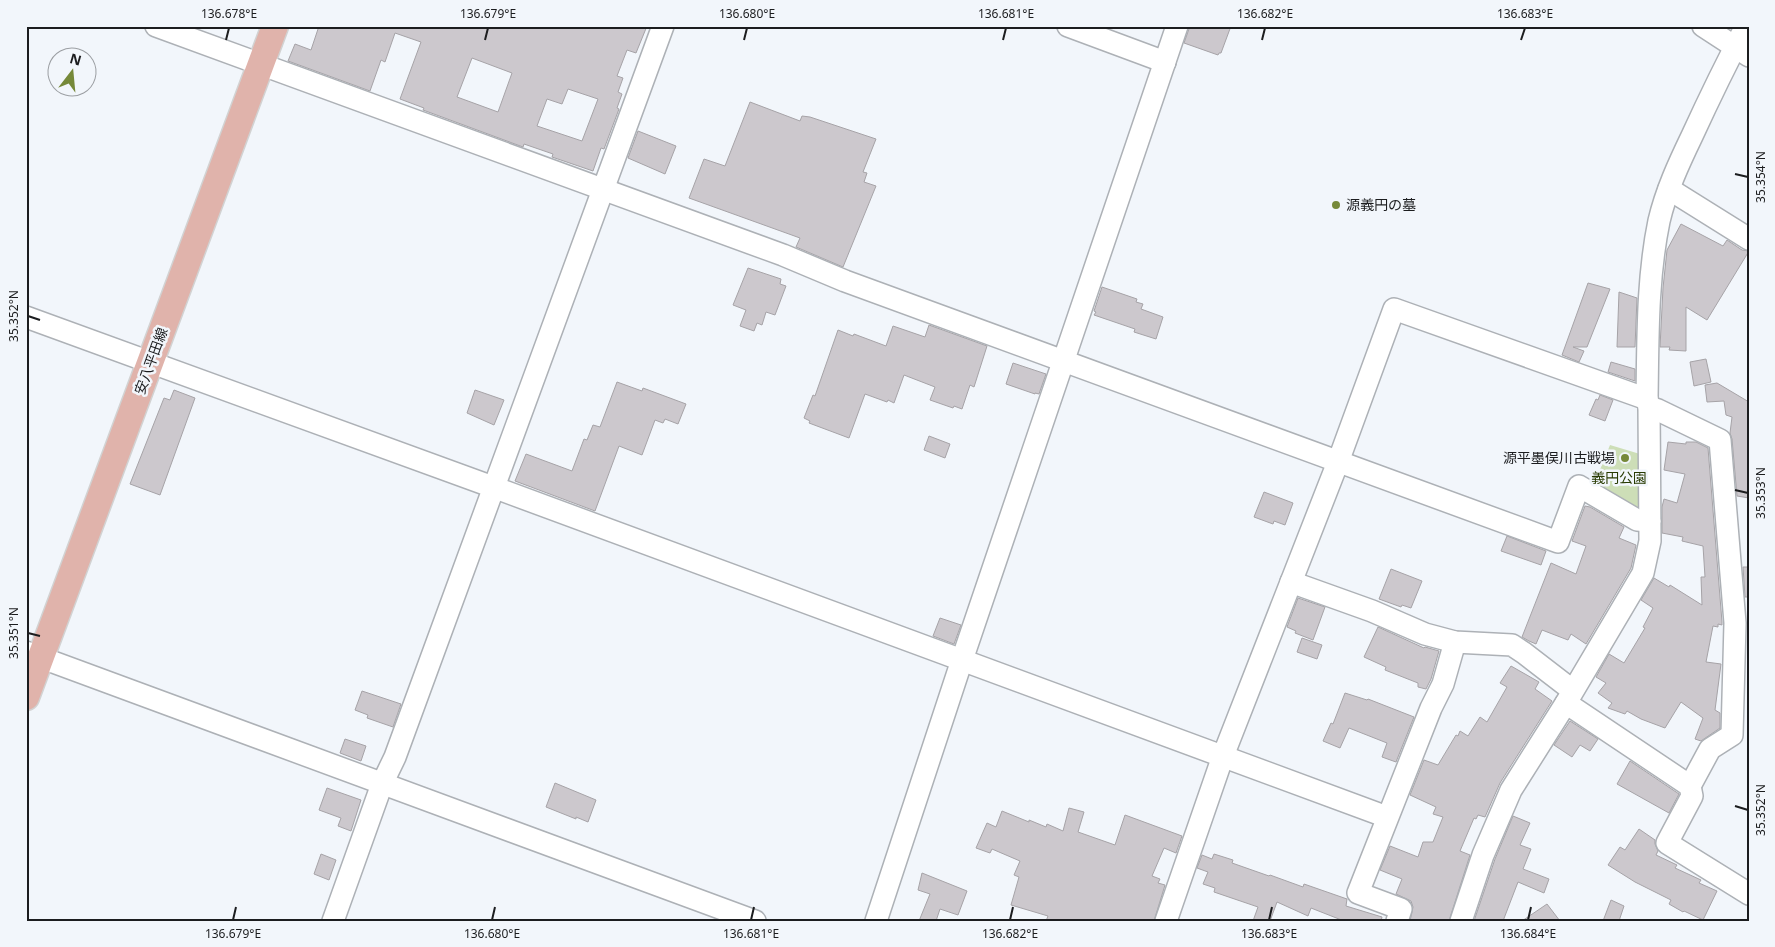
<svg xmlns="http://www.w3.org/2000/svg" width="1775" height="947" font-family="'Noto Sans','Noto Sans JP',sans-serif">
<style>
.green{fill:#cddeb7}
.building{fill:#ccc8cd;stroke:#a6a3a7;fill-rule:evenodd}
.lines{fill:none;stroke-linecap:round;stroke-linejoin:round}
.minor-casing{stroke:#adb1b6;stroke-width:24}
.major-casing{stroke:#d2d2d2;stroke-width:29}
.minor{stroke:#fff;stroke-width:21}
.major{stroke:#e0b3ab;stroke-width:26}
.ticks{fill:none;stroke:#1c1d1f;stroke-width:2}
.poi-dot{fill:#768939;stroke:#f2f6fb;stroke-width:2}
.labels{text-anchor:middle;stroke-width:5;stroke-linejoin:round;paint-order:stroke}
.poi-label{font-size:14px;fill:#1c1d1f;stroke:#f2f6fb;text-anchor:start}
.street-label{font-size:14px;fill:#1c1d1f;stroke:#f2f6fb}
.park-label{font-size:14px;fill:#293b03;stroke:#f2f6fb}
.neatline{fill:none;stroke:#1c1d1f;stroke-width:2}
.ticks-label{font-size:12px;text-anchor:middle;fill:#1c1d1f}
</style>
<rect width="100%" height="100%" fill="#f2f6fb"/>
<polygon class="green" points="1610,445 1640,454 1639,512 1593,487"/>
<g class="building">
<path d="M319,26H647L636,53L627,50L617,76L623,78L618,92L622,94L617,108L619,109L604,149L601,148L593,171L552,157L553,154L524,144L523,147L423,110L424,108L400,99L421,42L395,33L385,62L381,60L370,91L288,61L295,44L311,50ZM472,58L512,73L498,112L457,97ZM568,89L598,99L582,141L537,126L547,99L562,104Z"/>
<polygon points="1190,26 1231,26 1221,53 1219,53 1218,55 1184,43"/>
<polygon points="750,102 800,121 802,116 810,117 876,139 863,172 867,173 864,182 876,186 843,267 796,247 800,238 689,198 704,159 725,166"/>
<polygon points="638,131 676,146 665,174 628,158"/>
<polygon points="1681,224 1723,246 1727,240 1742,250 1749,251 1707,320 1686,307 1686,351 1669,350 1670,347 1660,347 1663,288 1667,250"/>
<polygon points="748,268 781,279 780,284 786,286 775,315 766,312 762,325 757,323 754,331 740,326 746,310 733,305"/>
<polygon points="1588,283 1610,289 1587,347 1573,347 1584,351 1579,362 1562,355"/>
<polygon points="1102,287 1137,299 1136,302 1143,304 1141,309 1163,317 1156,339 1134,332 1135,329 1094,315 1096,312 1094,311"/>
<polygon points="1619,292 1637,298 1635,347 1617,347"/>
<polygon points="929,325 987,346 974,387 970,385 962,409 954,406 953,408 930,400 935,387 904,375 894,403 888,400 887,402 865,394 849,438 809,423 810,421 804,418 813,395 815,396 838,330 853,336 854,334 886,346 893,326 925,337"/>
<polygon points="1706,359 1711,382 1694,386 1690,362"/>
<polygon points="1611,362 1635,369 1635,381 1608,372"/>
<polygon points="1013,363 1046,374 1039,394 1035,393 1035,394 1006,384"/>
<polygon points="617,382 642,391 643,388 686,404 678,424 665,419 663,423 655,420 642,455 619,446 595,511 515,481 526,454 572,471 584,439 587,440 593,425 600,427"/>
<polygon points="1717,383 1749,402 1749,498 1737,496 1732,439 1730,433 1732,417 1726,415 1724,401 1707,402 1705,385"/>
<polygon points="174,390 195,398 160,495 130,484 164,398 170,400"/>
<polygon points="475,390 504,400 494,425 467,413"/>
<polygon points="1600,395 1613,400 1605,421 1589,415 1596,399 1598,400"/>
<polygon points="929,436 950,444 945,458 924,450"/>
<polygon points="1668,442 1686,444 1686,442 1696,442 1708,448 1722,622 1722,625 1718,624 1718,627 1713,626 1706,662 1721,664 1715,710 1720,713 1720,728 1701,741 1695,739 1703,718 1681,702 1665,728 1641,719 1627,711 1625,714 1608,708 1612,703 1598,693 1606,683 1596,677 1609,654 1624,663 1645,628 1643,627 1653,608 1641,600 1654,578 1669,587 1670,585 1702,605 1701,577 1705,577 1703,546 1682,541 1683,537 1662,533 1662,507 1664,499 1677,503 1685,474 1664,470"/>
<polygon points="1264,492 1293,503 1285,525 1274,521 1273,524 1254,517"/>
<polygon points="1585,506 1590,507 1624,527 1619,538 1636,545 1631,568 1586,644 1571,634 1568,640 1542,630 1536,644 1529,641 1522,637 1551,563 1576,574 1586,546 1572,541"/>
<polygon points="1507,536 1546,551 1541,565 1501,551"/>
<polygon points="1743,567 1749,567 1749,597 1745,597"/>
<polygon points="1391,569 1422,581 1411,608 1402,605 1401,607 1379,599"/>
<polygon points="1298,598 1325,607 1313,640 1295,633 1296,631 1287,627"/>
<polygon points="940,618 961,625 954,644 933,636"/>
<polygon points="1378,627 1424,648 1425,647 1439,651 1431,679 1426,689 1418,687 1418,683 1385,670 1386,667 1364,657"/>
<polygon points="1302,638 1322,645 1317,659 1297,652"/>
<polygon points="1511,666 1539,682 1535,689 1552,701 1500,783 1485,817 1478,815 1476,819 1474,818 1460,851 1470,855 1449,921 1410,921 1413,907 1411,901 1396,894 1402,879 1380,870 1390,846 1418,857 1423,842 1433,842 1443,817 1433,814 1436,807 1410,795 1424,760 1438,765 1456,735 1458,736 1460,731 1468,736 1480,717 1487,722 1507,687 1500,683"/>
<polygon points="362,691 401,704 393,727 367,718 368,715 355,710"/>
<polygon points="1345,693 1367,700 1368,699 1414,717 1396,762 1382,757 1387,743 1349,728 1340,748 1323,741 1331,723 1333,724"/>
<polygon points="1570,721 1598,739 1590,751 1580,745 1572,757 1554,745"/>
<polygon points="345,739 366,746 361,761 340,753"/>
<polygon points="1630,761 1679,794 1669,813 1617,784"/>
<polygon points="555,783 596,800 588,822 576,817 576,819 546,807"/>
<polygon points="327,788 361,800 351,831 338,826 341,818 319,810"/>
<polygon points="1069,808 1084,812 1078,832 1115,845 1125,815 1182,836 1176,853 1164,848 1152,876 1160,879 1158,883 1165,885 1154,921 1046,921 1048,916 1011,905 1019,877 1014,875 1020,861 992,849 990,853 976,848 987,823 996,827 1002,811 1029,822 1029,820 1046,827 1047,824 1063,831"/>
<polygon points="1513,816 1530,823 1520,845 1531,849 1523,869 1549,879 1544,893 1518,882 1503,921 1474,921 1495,859"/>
<polygon points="1639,829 1655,840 1655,844 1658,851 1656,855 1677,865 1675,868 1701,880 1699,883 1717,891 1703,920 1684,911 1683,912 1669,904 1671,900 1635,882 1608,865 1620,847 1625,850"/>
<polygon points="321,854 336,860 329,880 314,874"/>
<polygon points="1214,854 1233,860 1232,863 1269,876 1270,875 1303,887 1304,884 1347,899 1346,906 1382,917 1381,921 1344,921 1311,908 1308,916 1277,902 1270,921 1253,921 1258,907 1214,892 1215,888 1203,884 1208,872 1197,868 1202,855 1212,859"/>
<polygon points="922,873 967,891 958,915 940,909 936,921 919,921 930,894 918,890"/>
<polygon points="1611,900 1624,906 1619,921 1603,921"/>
<polygon points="1547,904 1560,921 1522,921"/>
</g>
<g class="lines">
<g class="minor-casing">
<g id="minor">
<polyline points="156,26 783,255 845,281 1558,542 1579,486 1637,520 1650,521"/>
<polyline points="1068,26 1165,62"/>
<polyline points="1703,26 1749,56"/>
<polyline points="1669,189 1749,239"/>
<polyline points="26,317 493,487 1387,817"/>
<polyline points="1649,407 1658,410 1720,440 1735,623 1732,735 1710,749 1690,786"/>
<polyline points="1291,582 1372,611 1425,634 1455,642 1512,645 1524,653 1572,690"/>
<polyline points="26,652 755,921"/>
<polyline points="1566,703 1690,786 1692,796 1667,843 1749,894"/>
<polyline points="333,921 382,784 395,757 663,26"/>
<polyline points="876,921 962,660 1177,26"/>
<polyline points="1166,921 1223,756 1338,462 1394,309 1647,399"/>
<polyline points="1397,921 1401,909 1358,893 1431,708 1443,684 1455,642"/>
<path d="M1461,921L1483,855L1511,790L1566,703L1643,573L1650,541L1649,407L1647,399C1648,340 1647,279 1659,221C1666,191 1679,163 1692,136C1709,99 1727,62 1746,26"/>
</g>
</g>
<g class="major-casing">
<polyline id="major" points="26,697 275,26"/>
</g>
<use href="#minor" class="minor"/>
<use href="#major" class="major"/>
</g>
<path class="ticks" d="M226,40L229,28M485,40L488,28M744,40L747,28M1003,40L1006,28M1262,40L1265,28M1521,40L1525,28M1735,174L1748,177M28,316L40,320M1735,490L1748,493M28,633L40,636M1735,806L1748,810M233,920L236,907M492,920L495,907M751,920L754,907M1010,920L1013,907M1269,920L1272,907M1528,920L1531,907"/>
<g class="poi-dot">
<circle cx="1336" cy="205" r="5"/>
<circle cx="1625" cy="458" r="5"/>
</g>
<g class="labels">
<g class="poi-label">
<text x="1346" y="210">源義円の墓</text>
<text x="1615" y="463" text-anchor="end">源平墨俣川古戦場</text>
</g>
<g class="street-label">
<text transform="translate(151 361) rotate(-70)" y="5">安八平田線</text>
</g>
<g class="park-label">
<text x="1619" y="483">義円公園</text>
</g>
</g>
<rect width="1775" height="947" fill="none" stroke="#f2f6fb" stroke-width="55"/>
<g transform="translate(72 72) rotate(16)"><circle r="24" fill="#f2f6fb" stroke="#9c9fa3"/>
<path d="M0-4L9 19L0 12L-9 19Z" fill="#768939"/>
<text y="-8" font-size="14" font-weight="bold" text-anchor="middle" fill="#1c1d1f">N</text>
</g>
<rect x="28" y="28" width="1720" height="892" class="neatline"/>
<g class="ticks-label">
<text x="229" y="18">136.678°E</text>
<text x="488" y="18">136.679°E</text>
<text x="747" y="18">136.680°E</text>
<text x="1006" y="18">136.681°E</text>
<text x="1265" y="18">136.682°E</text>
<text x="1525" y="18">136.683°E</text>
<text transform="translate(1761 177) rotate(-90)" y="4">35.354°N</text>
<text transform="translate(14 316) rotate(-90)" y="4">35.352°N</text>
<text transform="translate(1761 493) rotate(-90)" y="4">35.353°N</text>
<text transform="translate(14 633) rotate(-90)" y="4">35.351°N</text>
<text transform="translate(1761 810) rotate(-90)" y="4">35.352°N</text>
<text x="233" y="938">136.679°E</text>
<text x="492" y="938">136.680°E</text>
<text x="751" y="938">136.681°E</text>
<text x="1010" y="938">136.682°E</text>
<text x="1269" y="938">136.683°E</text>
<text x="1528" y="938">136.684°E</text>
</g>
</svg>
